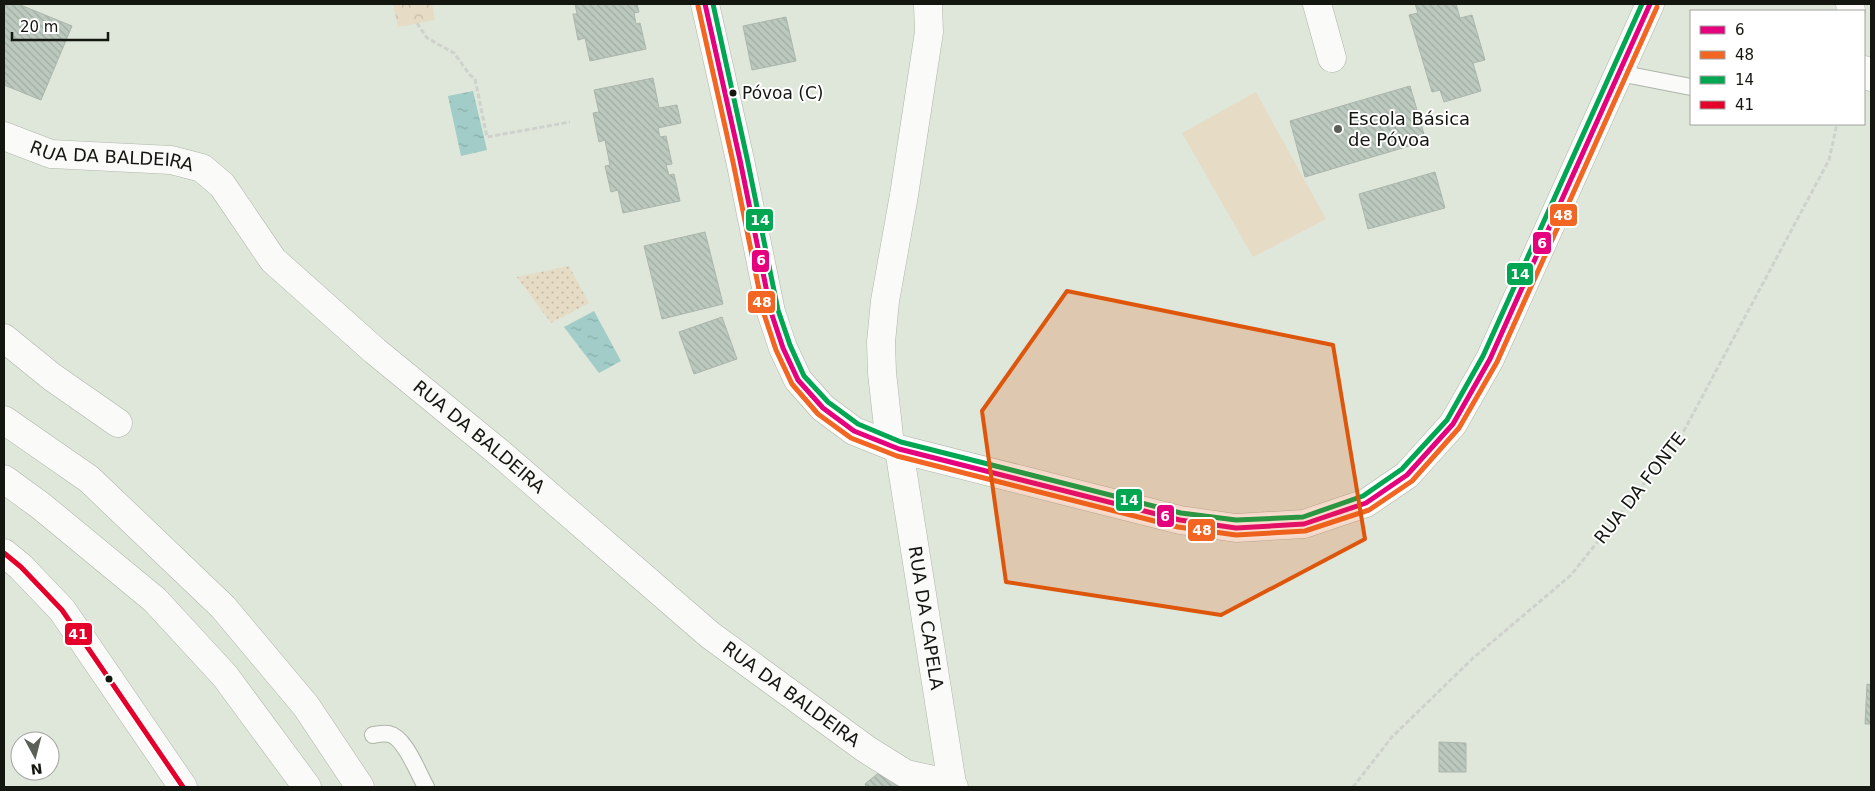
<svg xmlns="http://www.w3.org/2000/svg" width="1875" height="791" font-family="'DejaVu Sans',sans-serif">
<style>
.grass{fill:url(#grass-dots)}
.park{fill:url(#park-crowns)}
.pitch{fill:#e6dbc5}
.water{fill:url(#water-ripples)}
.building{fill:url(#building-back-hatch);stroke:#adb6ad}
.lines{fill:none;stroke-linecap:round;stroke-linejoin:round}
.lane-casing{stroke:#aeb4a9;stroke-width:18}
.street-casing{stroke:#aeb4a9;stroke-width:29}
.secondary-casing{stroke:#aeb4a9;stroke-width:29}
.highway-casing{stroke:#aeb4a9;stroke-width:29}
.path{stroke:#ced1cc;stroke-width:3;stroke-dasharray:5 2.5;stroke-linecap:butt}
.lane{stroke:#fafbf9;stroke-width:16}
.street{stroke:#fafbf9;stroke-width:28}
.secondary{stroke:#fafbf9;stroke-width:28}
.highway{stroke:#fafbf9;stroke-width:28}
.bus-1-casing{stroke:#fff;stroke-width:9}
.bus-2-casing{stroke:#fff;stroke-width:9}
.bus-3-casing{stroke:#fff;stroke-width:9}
.bus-4-casing{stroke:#fff;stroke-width:9}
.bus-1{stroke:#e5007d;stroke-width:5}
.bus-2{stroke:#f26522;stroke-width:5}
.bus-3{stroke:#00a651;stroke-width:5}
.bus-4{stroke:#e4002b;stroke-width:5}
.marked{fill:#dd560c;fill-opacity:0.2;stroke:#dd560c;stroke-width:4;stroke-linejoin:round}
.bus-dot{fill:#13170f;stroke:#fff;stroke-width:2}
.poi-dot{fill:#5a6056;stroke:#fff;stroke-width:2}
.labels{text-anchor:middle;stroke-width:4;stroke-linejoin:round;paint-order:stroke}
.bus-label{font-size:17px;fill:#13170f;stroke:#fff;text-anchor:start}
.poi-label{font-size:18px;fill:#13170f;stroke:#fff;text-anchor:start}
.street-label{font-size:18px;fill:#13170f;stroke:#fff}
.line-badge{stroke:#fff;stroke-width:2}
.badge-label{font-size:14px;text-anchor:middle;font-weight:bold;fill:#fff}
</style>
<defs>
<pattern id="grass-dots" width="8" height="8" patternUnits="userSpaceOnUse" patternTransform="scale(1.25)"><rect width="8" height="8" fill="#e6dbc5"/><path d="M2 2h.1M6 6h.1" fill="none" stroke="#c4bba8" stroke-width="1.8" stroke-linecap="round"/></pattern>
<pattern id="park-crowns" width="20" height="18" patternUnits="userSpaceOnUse" patternTransform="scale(1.25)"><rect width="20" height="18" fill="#e6dbc5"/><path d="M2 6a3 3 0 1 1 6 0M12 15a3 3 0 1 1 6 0" fill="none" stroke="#c4bba8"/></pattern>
<pattern id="water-ripples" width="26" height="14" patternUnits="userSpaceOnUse" patternTransform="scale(1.25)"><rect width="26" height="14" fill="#a1ccc7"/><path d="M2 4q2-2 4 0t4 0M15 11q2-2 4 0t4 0" fill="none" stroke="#8aaeaa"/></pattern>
<pattern id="building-back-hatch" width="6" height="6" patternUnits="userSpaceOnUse" patternTransform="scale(1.25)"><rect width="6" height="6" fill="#bcc9be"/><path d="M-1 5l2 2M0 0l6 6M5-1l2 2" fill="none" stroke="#a1aca2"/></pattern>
</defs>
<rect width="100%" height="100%" fill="#dfe7da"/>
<polygon class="grass" points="569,266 589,303 551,323 517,277"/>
<polygon class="park" points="393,4 432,4 435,20 398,27"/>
<polygon class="pitch" points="1256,92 1326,219 1253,257 1182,133"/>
<g class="water">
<polygon points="473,91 487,150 461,156 448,96"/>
<polygon points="594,311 621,361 599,373 564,327"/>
</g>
<g class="building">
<polygon points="4,4 18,4 72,26 41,100 4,85"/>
<polygon points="575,4 637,4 639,12 634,13 636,24 640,23 646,49 590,61 585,38 578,40 573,14 577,14"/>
<polygon points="1415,4 1456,4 1460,18 1472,15 1485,60 1473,63 1481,91 1444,102 1440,90 1432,92 1409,15 1418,13"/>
<polygon points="786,17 796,61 752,70 743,26"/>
<polygon points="653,78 659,108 677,105 681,123 658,128 660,137 666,136 672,164 666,165 669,175 674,174 680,201 623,213 618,190 611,192 605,166 610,165 605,140 599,142 593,113 599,112 594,90"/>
<polygon points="1410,86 1426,141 1305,177 1290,121"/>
<polygon points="1435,172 1445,208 1368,229 1359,194"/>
<polygon points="705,232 723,304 662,319 644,246"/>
<polygon points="722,317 737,359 694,374 679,332"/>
<polygon points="1867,684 1871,685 1871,724 1865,724"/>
<polygon points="1439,742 1466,743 1466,772 1439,772"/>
<polygon points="882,770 926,787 866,787 865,784"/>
</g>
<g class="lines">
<g class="lane-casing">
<g id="lane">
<polyline points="1619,73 1691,87"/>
<path d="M373,735C378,734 384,733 389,734C405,737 418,773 426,787"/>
</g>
</g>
<g class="street-casing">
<g id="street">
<polyline points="1317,4 1332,58"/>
<polyline points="1850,4 1851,11"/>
<polyline points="1864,70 1871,77"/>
<path id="s1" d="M4,136L51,154L171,160L202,168L222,185L273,260L375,351L502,455L710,635L866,749L906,774L952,784"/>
<polyline points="4,338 52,377 118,423"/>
<polyline points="890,445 882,373 881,342 885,301 904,195 929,32 928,4"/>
<path id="s2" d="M899,449L952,784L954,787"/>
<polyline points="4,553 21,567 62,610 183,787"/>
</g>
</g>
<g class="secondary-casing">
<polyline id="secondary" points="705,4 740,160 771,312 783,348 798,380 823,408 854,431 899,449 1180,520 1236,528 1304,524 1366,503 1407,475 1453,424 1490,359 1650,4"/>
</g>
<g class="highway-casing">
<g id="highway">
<polyline points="4,420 89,479 223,607 306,706 360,787"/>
<polyline points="4,479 41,506 155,600 225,676 307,787"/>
</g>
</g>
<g class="path">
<polyline points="417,23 427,38 454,53 470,75 475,79 487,137 570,122"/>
<polyline points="1353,787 1392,737 1472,659 1571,575 1679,440 1829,160 1837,124"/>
</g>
<use href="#lane" class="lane"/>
<use href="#street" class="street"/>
<use href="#secondary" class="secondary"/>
<use href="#highway" class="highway"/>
<g class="bus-1-casing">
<polyline id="bus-1" points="705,4 740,160 771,312 783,348 798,380 823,408 854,431 899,449 1180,520 1236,528 1304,524 1366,503 1407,475 1453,424 1490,359 1650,4"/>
</g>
<g class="bus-2-casing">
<polyline id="bus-2" points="698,6 733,162 764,314 776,350 792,384 818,414 851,438 897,456 1178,527 1236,535 1305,531 1369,510 1412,481 1459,428 1497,362 1657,7"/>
</g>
<g class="bus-3-casing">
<polyline id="bus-3" points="713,4 747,158 778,310 790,345 804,376 828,402 858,424 901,442 1181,513 1236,520 1303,517 1363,496 1402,469 1447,420 1483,356 1642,4"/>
</g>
<g class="bus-4-casing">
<polyline id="bus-4" points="4,553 21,567 62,610 183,787"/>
</g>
<use href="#bus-1" class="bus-1"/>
<use href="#bus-2" class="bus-2"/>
<use href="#bus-3" class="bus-3"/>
<use href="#bus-4" class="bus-4"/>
</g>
<path class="marked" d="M1067,291L1333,345L1365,539L1221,615L1006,582L982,411Z"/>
<g class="bus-dot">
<circle cx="733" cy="93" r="4.5"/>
<circle cx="109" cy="679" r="4.5"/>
</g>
<circle class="poi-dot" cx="1338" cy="129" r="5"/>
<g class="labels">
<g class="bus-label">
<text x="742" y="99">Póvoa (C)</text>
</g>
<g class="poi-label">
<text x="1348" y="125">Escola Básica<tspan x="1348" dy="21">de Póvoa</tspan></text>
</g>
<g class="street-label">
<text dy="6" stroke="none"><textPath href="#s1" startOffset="111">RUA DA BALDEIRA</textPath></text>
<text dy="6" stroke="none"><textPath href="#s1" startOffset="591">RUA DA BALDEIRA</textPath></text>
<text transform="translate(1640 488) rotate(-52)" y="6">RUA DA FONTE</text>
<text dy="6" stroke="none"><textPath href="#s2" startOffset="171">RUA DA CAPELA</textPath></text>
<text dy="6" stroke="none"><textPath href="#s1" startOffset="996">RUA DA BALDEIRA</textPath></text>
</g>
</g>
<g class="line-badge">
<rect x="1549" y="203" width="29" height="24" rx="5" fill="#f26522"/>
<rect x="745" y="208" width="29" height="24" rx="5" fill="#00a651"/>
<rect x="1532" y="231" width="20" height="24" rx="5" fill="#e5007d"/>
<rect x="751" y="249" width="19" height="24" rx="5" fill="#e5007d"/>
<rect x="1506" y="262" width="28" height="24" rx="5" fill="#00a651"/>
<rect x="747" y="290" width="29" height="24" rx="5" fill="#f26522"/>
<rect x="1115" y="488" width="28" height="24" rx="5" fill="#00a651"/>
<rect x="1156" y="504" width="19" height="24" rx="5" fill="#e5007d"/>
<rect x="1187" y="518" width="29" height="24" rx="5" fill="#f26522"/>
<rect x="64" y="622" width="29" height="24" rx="5" fill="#e4002b"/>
</g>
<g class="badge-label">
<text x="1563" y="220">48</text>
<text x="760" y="225">14</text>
<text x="1542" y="248">6</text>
<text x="761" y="265">6</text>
<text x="1520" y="279">14</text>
<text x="762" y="307">48</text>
<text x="1129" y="505">14</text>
<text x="1165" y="521">6</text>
<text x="1202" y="535">48</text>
<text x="78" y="639">41</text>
</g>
<rect width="1875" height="791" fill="none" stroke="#13170f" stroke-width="10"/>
<rect x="1690" y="10" width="175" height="115" fill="#ffffff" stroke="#a1a29f"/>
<rect x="1700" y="26" width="25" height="8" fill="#e5007d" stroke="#a1a29f"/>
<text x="1735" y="35" font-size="15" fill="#13170f">6</text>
<rect x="1700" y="51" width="25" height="8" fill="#f26522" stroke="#a1a29f"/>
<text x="1735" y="60" font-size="15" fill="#13170f">48</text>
<rect x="1700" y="76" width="25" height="8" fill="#00a651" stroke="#a1a29f"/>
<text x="1735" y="85" font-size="15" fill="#13170f">14</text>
<rect x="1700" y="101" width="25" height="8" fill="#e4002b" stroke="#a1a29f"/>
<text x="1735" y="110" font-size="15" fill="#13170f">41</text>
<g transform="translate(35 756) rotate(173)"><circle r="24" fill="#ffffff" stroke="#a1a29f"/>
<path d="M0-4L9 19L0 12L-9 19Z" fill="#5a6056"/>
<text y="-8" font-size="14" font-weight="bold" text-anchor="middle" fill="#13170f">N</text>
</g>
<path d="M12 32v8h96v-8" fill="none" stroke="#13170f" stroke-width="2.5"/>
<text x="20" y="32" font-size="15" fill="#13170f" stroke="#ffffff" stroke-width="4" paint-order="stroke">20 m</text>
</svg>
